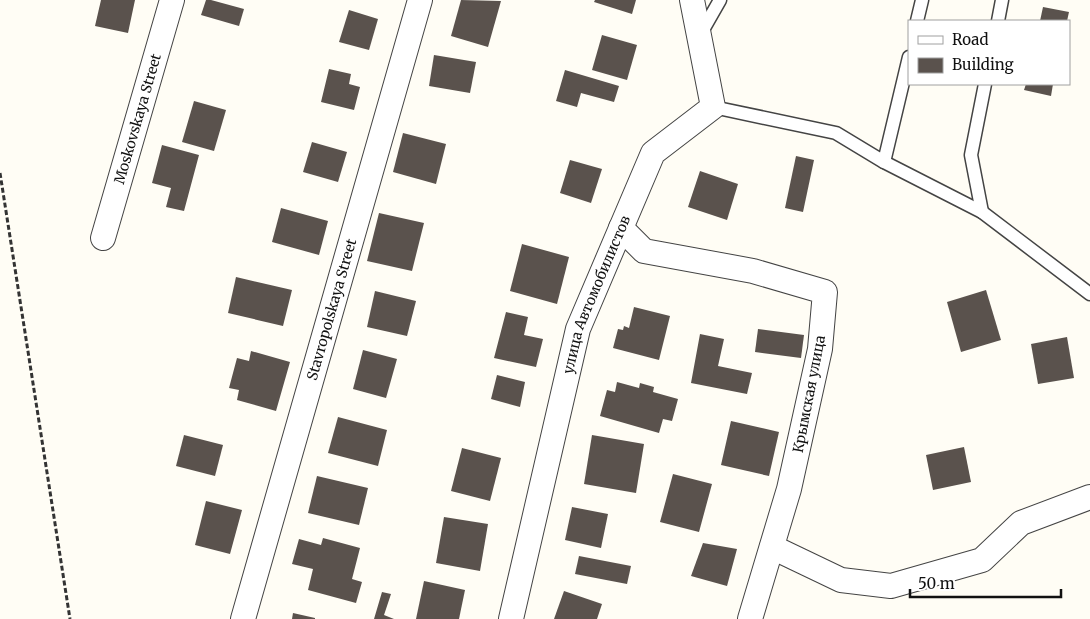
<svg xmlns="http://www.w3.org/2000/svg" width="1090" height="619" font-family="Merriweather,serif">
<style>
.building{fill:#5a524d}
.lines{fill:none;stroke-linecap:round;stroke-linejoin:round}
.service-casing{stroke:#444;stroke-width:15}
.minor-casing{stroke:#444;stroke-width:26}
.path{stroke:#333;stroke-width:3;stroke-dasharray:5 2.5;stroke-linecap:butt}
.service{stroke:#fff;stroke-width:12}
.minor{stroke:#fff;stroke-width:24}
.labels{text-anchor:middle;stroke-width:5;stroke-linejoin:round;paint-order:stroke}
.street-label{font-size:14px;fill:#111;stroke:#fff}
</style>
<rect width="100%" height="100%" fill="#fffdf5"/>
<g class="building">
<polygon points="101,0 135,0 128,33 95,26"/>
<polygon points="206,0 211,0 244,9 239,26 201,15"/>
<polygon points="461,0 501,1 488,47 451,36"/>
<polygon points="595,0 636,0 632,14 594,2"/>
<polygon points="1043,7 1069,12 1067,21 1040,21"/>
<polygon points="349,10 378,19 369,50 339,42"/>
<polygon points="602,35 637,45 627,80 592,70"/>
<polygon points="434,55 476,62 470,93 429,86"/>
<polygon points="329,69 351,74 349,84 360,87 354,110 321,102"/>
<polygon points="565,70 619,86 614,102 581,93 577,107 556,101"/>
<polygon points="1026,84 1053,84 1051,96 1024,90"/>
<polygon points="194,101 226,110 214,151 182,142"/>
<polygon points="403,133 446,144 436,184 393,172"/>
<polygon points="312,142 347,152 338,182 303,172"/>
<polygon points="162,145 199,155 184,211 166,207 171,188 152,183"/>
<polygon points="796,156 814,160 803,212 785,208"/>
<polygon points="570,160 602,169 591,203 560,193"/>
<polygon points="700,171 738,184 727,220 688,207"/>
<polygon points="281,208 328,221 319,255 272,242"/>
<polygon points="379,213 424,223 412,271 367,261"/>
<polygon points="522,244 569,257 557,304 510,291"/>
<polygon points="236,277 292,290 283,326 228,313"/>
<polygon points="986,290 1001,340 961,352 947,302"/>
<polygon points="375,291 416,301 407,336 367,327"/>
<polygon points="634,307 670,316 659,360 613,348 618,329 623,330 624,326 629,328"/>
<polygon points="506,312 528,317 524,335 543,339 536,367 494,358"/>
<polygon points="758,329 804,335 801,358 755,352"/>
<polygon points="700,334 724,339 718,366 752,373 747,394 691,383"/>
<polygon points="1067,337 1074,378 1038,384 1031,344"/>
<polygon points="363,350 397,359 386,398 353,389"/>
<polygon points="251,351 290,362 276,411 237,400 239,390 229,388 237,358 249,361"/>
<polygon points="497,375 525,382 520,407 491,399"/>
<polygon points="617,382 639,388 640,383 654,387 653,392 678,399 672,421 663,419 659,433 600,416 607,390 615,392"/>
<polygon points="338,417 387,430 378,466 328,453"/>
<polygon points="731,421 779,432 769,476 721,465"/>
<polygon points="184,435 223,445 215,476 176,466"/>
<polygon points="592,435 644,444 636,493 584,484"/>
<polygon points="964,447 971,482 933,490 926,455"/>
<polygon points="462,448 501,458 490,501 451,491"/>
<polygon points="673,474 712,484 699,532 660,522"/>
<polygon points="317,476 368,488 359,525 308,513"/>
<polygon points="206,501 242,510 230,554 195,545"/>
<polygon points="572,507 608,514 601,548 565,540"/>
<polygon points="444,517 488,524 480,571 436,563"/>
<polygon points="323,538 360,548 352,579 362,582 356,603 308,590 313,569 292,564 299,539 321,545"/>
<polygon points="703,543 737,549 727,586 691,576"/>
<polygon points="579,556 631,566 627,584 575,574"/>
<polygon points="424,581 465,590 459,619 416,619"/>
<polygon points="564,591 602,604 597,619 554,619"/>
<polygon points="382,592 391,594 384,615 394,619 374,619"/>
<polygon points="293,613 315,618 315,619 292,619"/>
</g>
<g class="lines">
<g class="service-casing">
<g id="service">
<polyline points="917,21 922,0"/>
<polyline points="998,21 1002,0"/>
<polyline points="700,35 720,0"/>
<polyline points="713,107 836,133 884,162 982,212 1090,294"/>
<polyline points="884,162 909,57"/>
<polyline points="982,212 971,155 985,84"/>
</g>
</g>
<g class="minor-casing">
<g id="minor">
<polyline points="621,228 644,251 753,271 825,292 820,349 789,489 750,619"/>
<path id="s1" d="M103,238L172,0"/>
<polyline points="772,547 841,580 891,586 982,560 1021,523 1090,497"/>
<path id="s2" d="M243,619L420,0"/>
<path id="s3" d="M511,619L578,329L653,153L713,107L692,0"/>
</g>
</g>
<polyline class="path" points="0,173 70,619"/>
<use href="#service" class="service"/>
<use href="#minor" class="minor"/>
</g>
<g class="labels">
<g class="street-label">
<text dy="5" stroke="none"><textPath href="#s1" startOffset="124">Moskovskaya Street</textPath></text>
<text dy="5" stroke="none"><textPath href="#s3" startOffset="336">улица Автомобилистов</textPath></text>
<text dy="5" stroke="none"><textPath href="#s2" startOffset="322">Stavropolskaya Street</textPath></text>
<text transform="translate(809 394) rotate(-79)" y="5">Крымская улица</text>
</g>
</g>
<rect x="908" y="20" width="162" height="65" fill="#ffffff" stroke="#a0a0a0"/>
<rect x="918" y="36" width="25" height="8" fill="#ffffff" stroke="#a0a0a0"/>
<text x="952" y="45" font-size="15" fill="#111111">Road</text>
<rect x="918" y="58" width="25" height="15" fill="#5a524d" stroke="#a0a0a0"/>
<text x="952" y="70" font-size="15" fill="#111111">Building</text>
<path d="M910 589v8h151v-8" fill="none" stroke="#111111" stroke-width="2.5"/>
<text x="918" y="589" font-size="15" fill="#111111" stroke="#ffffff" stroke-width="4" paint-order="stroke">50 m</text>
</svg>
